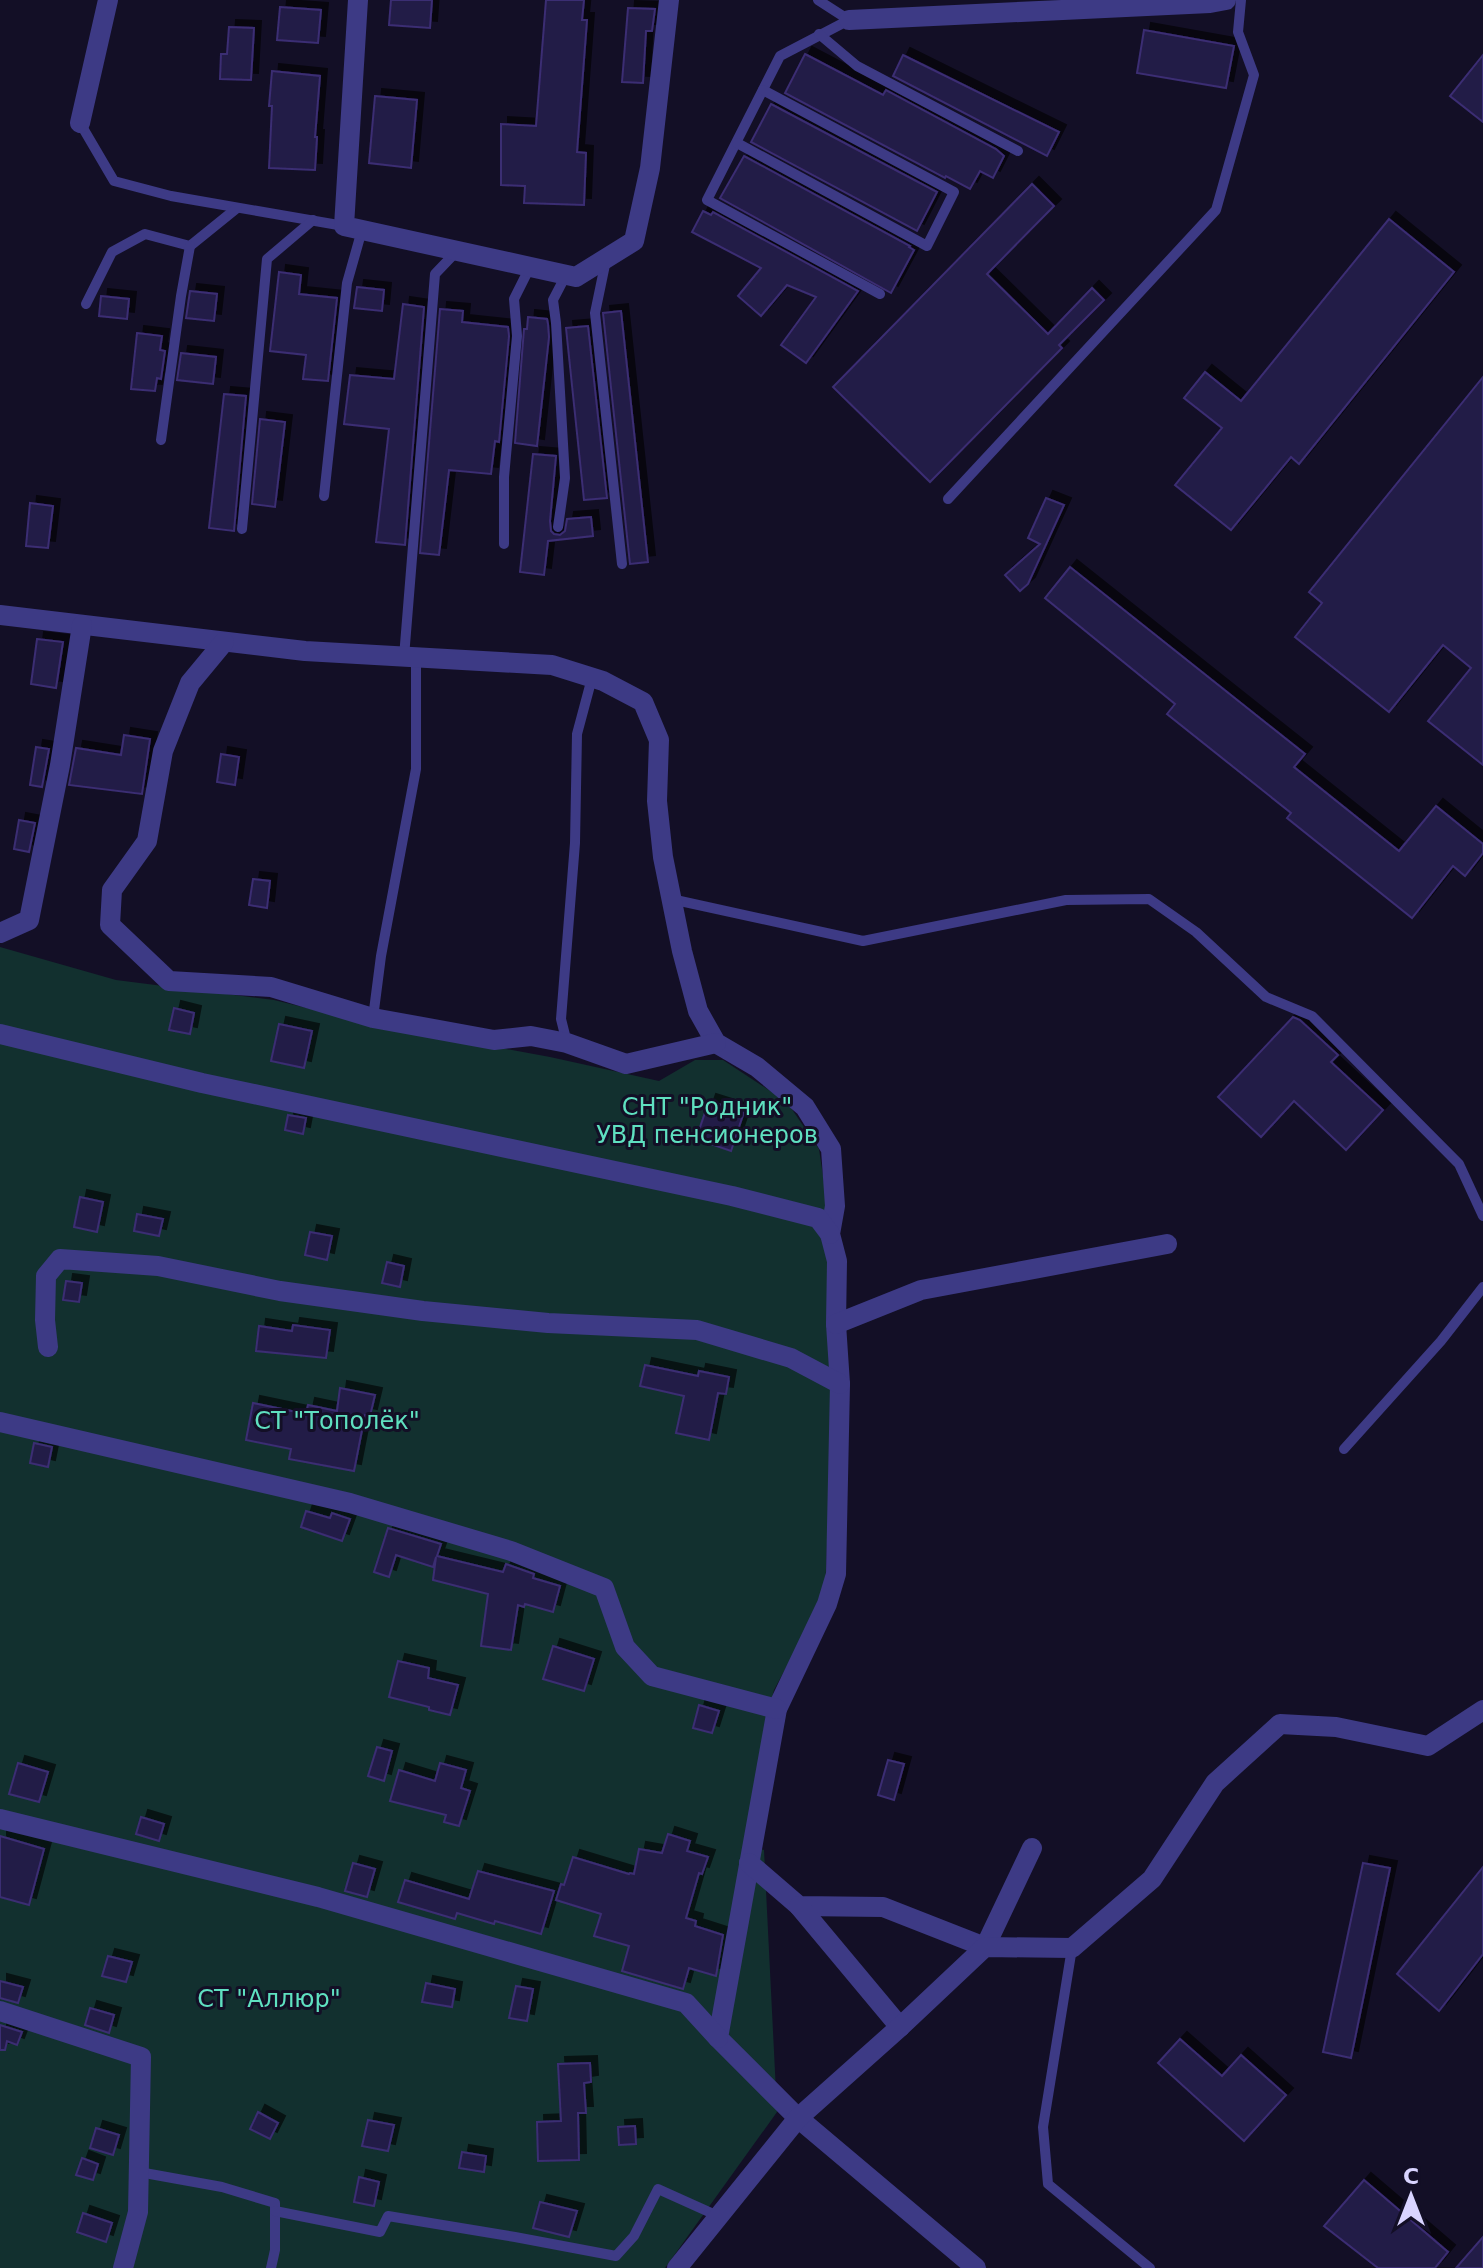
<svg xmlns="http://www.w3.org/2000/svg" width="1483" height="2268" font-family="'DejaVu Sans',sans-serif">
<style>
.green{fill:#12302f}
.building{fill:#241b47;stroke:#3b2d73;stroke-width:2;filter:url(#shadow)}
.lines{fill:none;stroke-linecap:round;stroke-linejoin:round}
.lane{stroke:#3d3a85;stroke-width:10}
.street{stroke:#3d3a85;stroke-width:20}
.labels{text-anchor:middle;stroke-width:6;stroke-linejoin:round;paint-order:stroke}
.park-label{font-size:24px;fill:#5fe0c0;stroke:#130f26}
</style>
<defs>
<filter id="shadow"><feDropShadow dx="7" dy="-7" stdDeviation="0" flood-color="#0009"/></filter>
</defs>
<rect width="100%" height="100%" fill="#130f26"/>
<polygon class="green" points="0,947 116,980 274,1000 381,1026 550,1057 659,1081 695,1060 723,1060 787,1102 819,1149 828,1209 833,1385 825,1595 774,1690 765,1723 745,1844 764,1850 777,2112 665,2268 0,2268"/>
<g class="building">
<polygon points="391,0 432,0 430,28 389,25"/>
<polygon points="546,0 584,0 582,20 587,20 577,152 586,153 584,205 524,203 525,186 501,185 501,124 536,126"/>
<polygon points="280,7 321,10 318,43 277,40"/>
<polygon points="628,8 655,9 652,31 646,31 643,83 622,82"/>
<polygon points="229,27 254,28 251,80 220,79 221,54 227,54"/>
<polygon points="1144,30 1234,46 1226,88 1137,73"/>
<polygon points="805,54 883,95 886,90 996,149 1004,156 993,178 980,171 970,189 946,176 945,178 785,93"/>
<polygon points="903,55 1059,132 1047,156 893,76"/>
<polygon points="1483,55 1483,122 1450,96"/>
<polygon points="272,71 320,76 315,137 317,137 315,170 269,168 272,106 269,106"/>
<polygon points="375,96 417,100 411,168 369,163"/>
<polygon points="771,104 937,192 917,231 751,142"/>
<polygon points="744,156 910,246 909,247 914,250 891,293 720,198"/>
<polygon points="1032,184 1054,206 987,274 1048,334 1092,288 1104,300 1059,345 1062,348 930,482 833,387"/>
<polygon points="703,211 711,215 713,212 858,291 806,363 781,345 816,297 787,285 761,316 738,296 761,268 692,232"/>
<polygon points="1389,219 1454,272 1299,464 1291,457 1231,530 1175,485 1222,428 1184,398 1205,372 1241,401"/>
<polygon points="279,272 301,275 299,294 337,298 328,381 303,379 306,355 270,351"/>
<polygon points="357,287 384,290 382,311 354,308"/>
<polygon points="190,291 217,294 214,321 186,318"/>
<polygon points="101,296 129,299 127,319 99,316"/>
<polygon points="403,304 424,307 405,545 376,542 389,429 344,424 350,375 394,379"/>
<polygon points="440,309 463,311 462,322 508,327 509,336 499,442 495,441 491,474 449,470 439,555 420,553"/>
<polygon points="621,311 648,562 630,564 603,313"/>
<polygon points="528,317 547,319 548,324 549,337 537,446 515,443 524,329 527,329"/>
<polygon points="588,326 607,498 584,500 566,328"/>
<polygon points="137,333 162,336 160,350 165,351 161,379 157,378 155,391 131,389"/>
<polygon points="181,353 216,357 213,384 177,380"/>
<polygon points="1483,377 1483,765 1428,721 1471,668 1443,645 1389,712 1295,637 1322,603 1309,592"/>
<polygon points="224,394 246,396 234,531 209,528"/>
<polygon points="260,419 285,422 275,507 252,504"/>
<polygon points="533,454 556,456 550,521 551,531 554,534 560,535 565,531 567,519 591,517 593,536 548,541 544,575 520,572"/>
<polygon points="1046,498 1064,505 1028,584 1020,591 1005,575 1040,544 1028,538"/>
<polygon points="30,503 53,506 48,548 26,546"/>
<polygon points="1070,567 1305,754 1294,767 1399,851 1436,806 1483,844 1483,853 1465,876 1453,866 1412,918 1287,818 1291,813 1167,714 1175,704 1045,598"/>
<polygon points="37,639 63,642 56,688 31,684"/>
<polygon points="124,735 150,739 142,794 69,785 76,748 121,755"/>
<polygon points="36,747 49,749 42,787 30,785"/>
<polygon points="221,754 239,757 235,785 217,782"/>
<polygon points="19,820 35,823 29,852 14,849"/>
<polygon points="253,879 270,881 267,908 249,905"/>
<polygon points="174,1008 194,1013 190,1034 169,1030"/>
<polygon points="1293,1017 1300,1020 1338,1055 1331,1062 1383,1110 1346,1150 1294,1101 1261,1137 1218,1097"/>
<polygon points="279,1024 312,1031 304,1068 271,1061"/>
<polygon points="709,1101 744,1112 731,1151 696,1139"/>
<polygon points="288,1115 306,1118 303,1134 285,1130"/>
<polygon points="80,1197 103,1202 97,1232 74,1227"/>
<polygon points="137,1214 163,1219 159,1236 134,1231"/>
<polygon points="310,1232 332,1236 327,1260 305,1255"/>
<polygon points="387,1262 404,1266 400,1287 382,1283"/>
<polygon points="66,1281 82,1283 79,1302 63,1300"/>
<polygon points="293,1325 330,1330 326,1358 256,1351 259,1326 292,1331"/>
<polygon points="645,1365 698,1376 699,1371 729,1377 726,1394 718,1393 709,1440 676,1433 684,1396 640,1386"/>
<polygon points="340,1388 375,1395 370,1416 365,1415 354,1471 289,1459 291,1449 246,1440 253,1403 306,1414 308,1405 337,1411"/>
<polygon points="34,1443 52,1447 48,1467 30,1463"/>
<polygon points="306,1511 330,1518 332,1513 350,1519 342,1541 301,1527"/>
<polygon points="388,1528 441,1544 437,1556 503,1572 506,1564 534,1574 533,1578 560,1586 553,1612 525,1604 524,1607 518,1605 511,1650 481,1646 488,1594 433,1580 436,1557 433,1567 396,1555 389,1577 374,1572"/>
<polygon points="553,1646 594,1659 584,1691 543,1679"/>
<polygon points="398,1661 429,1668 428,1678 458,1685 450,1715 429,1710 429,1707 389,1697"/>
<polygon points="699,1705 719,1711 712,1733 693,1728"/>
<polygon points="377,1747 392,1751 384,1781 368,1776"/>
<polygon points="888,1760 904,1764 894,1800 878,1795"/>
<polygon points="18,1763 48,1772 39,1802 9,1794"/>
<polygon points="440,1763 466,1770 461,1788 470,1791 459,1826 444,1822 446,1815 390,1801 399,1770 435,1781"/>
<polygon points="141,1817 164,1824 159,1841 136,1834"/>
<polygon points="668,1834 690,1841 687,1851 708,1857 702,1874 699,1873 686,1918 696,1921 695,1926 723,1935 716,1976 689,1968 683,1989 622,1971 629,1946 594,1936 601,1914 556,1900 561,1884 564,1885 573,1857 629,1874 630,1873 634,1874 639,1849 662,1853"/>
<polygon points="0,1836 44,1849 29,1905 0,1897"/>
<polygon points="353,1863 375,1869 367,1897 345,1891"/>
<polygon points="1363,1863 1390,1868 1351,2058 1323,2052"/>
<polygon points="1483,1867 1483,1954 1439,2011 1397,1974"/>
<polygon points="478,1871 554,1891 541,1934 495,1921 494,1924 457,1913 455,1919 398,1902 405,1880 469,1899"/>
<polygon points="108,1956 132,1962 126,1982 102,1976"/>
<polygon points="0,1981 23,1987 18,2003 0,1998"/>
<polygon points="426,1983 455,1989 452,2007 422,2002"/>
<polygon points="516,1986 533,1989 527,2021 509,2018"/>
<polygon points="90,2008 114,2015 109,2033 85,2025"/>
<polygon points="0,2025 22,2032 17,2045 7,2041 5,2050 0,2050"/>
<polygon points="1180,2039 1222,2076 1241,2055 1286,2095 1244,2141 1158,2063"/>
<polygon points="590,2063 591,2082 584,2083 586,2113 578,2113 579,2160 538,2161 537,2122 561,2121 558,2064"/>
<polygon points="258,2112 278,2123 270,2139 250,2129"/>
<polygon points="368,2120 394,2125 388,2151 362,2146"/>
<polygon points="635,2126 636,2144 619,2145 618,2127"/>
<polygon points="96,2128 119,2135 113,2155 90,2148"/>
<polygon points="462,2152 486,2156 484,2172 459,2168"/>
<polygon points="82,2158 98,2164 93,2180 76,2175"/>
<polygon points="359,2177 379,2182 374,2206 354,2202"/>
<polygon points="1364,2180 1448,2252 1435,2268 1378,2268 1324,2226"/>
<polygon points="540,2202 577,2211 569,2237 533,2228"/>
<polygon points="83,2213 112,2223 106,2242 77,2232"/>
<polygon points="1483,2237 1483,2268 1456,2268"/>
</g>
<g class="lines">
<g class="lane">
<polyline points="818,0 849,20"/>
<polyline points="849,20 780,56 707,200 880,294"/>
<polyline points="819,34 857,66 1018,151"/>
<polyline points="80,123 114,181 171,196 344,226"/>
<polyline points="737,143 927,246 954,192 763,90"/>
<polyline points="606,260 595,313 622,564"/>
<polyline points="86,304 112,252 145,234 190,246 237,208"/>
<polyline points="161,440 181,296 190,246"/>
<polyline points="324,496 347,283 362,230"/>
<polyline points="948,499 1216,210 1254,75 1238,32 1241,0"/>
<polyline points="558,527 565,478 556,323 553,300 566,275"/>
<polyline points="242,529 267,259 313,220"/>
<polyline points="504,544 504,477 517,336 514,299 530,267"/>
<polyline points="404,657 435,274 456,252"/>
<polyline points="671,899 863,941 1066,900 1149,899 1196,932 1266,997 1312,1016 1459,1164 1483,1216"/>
<polyline points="373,1018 381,956 416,769 416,658"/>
<polyline points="567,1043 561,1019 575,843 577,734 592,678"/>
<polyline points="1344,1449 1441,1341 1483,1287"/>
<polyline points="1072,1948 1043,2127 1048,2184 1150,2268"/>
<polyline points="139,2172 222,2187 275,2203 275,2250 271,2268"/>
<polyline points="275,2211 380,2232 388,2216 515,2237 616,2256 634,2236 658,2189 718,2216"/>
</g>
<g class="street">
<polyline points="358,0 344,226 576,277 634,241 650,168 669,0"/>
<polyline points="849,20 1210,3 1226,0"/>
<polyline points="80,123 108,0"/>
<polyline points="0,615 305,651 552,665 603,681 643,702 659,740 657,801 663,857 682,951 698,1011 716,1043 757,1067 805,1107 831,1149 835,1206 830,1234 837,1261 836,1324 840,1384 836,1574 827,1604 777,1709 718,2038 798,2118 976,2268"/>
<polyline points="224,642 190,683 163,751 147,841 112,890 110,925 169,981 271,987 373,1018 494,1040 531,1036 567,1043 626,1064 716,1043"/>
<polyline points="0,933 29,920 60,765 82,625"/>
<polyline points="0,1034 202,1083 732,1196 818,1218 830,1234"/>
<polyline points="836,1324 921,1290 1167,1244"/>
<polyline points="48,1347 45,1320 46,1276 60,1259 158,1266 280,1291 423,1311 548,1323 697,1330 791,1358 840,1384"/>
<polyline points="0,1422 350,1503 511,1551 604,1588 625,1647 652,1676 777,1709"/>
<polyline points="0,1819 318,1897 686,2003 718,2038"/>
<polyline points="749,1863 799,1906 883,1907 985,1947 1032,1848"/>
<polyline points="799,1906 900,2027"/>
<polyline points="0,2011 141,2057 138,2212 123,2268"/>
<polyline points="677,2268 798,2118 900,2027 985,1947 1072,1948 1152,1879 1215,1783 1280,1724 1336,1727 1428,1746 1483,1710"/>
</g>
</g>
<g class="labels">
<g class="park-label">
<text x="707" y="1115">СНТ "Родник"<tspan x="707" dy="28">УВД пенсионеров</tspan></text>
<text x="337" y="1429">СТ "Тополёк"</text>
<text x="269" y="2007">СТ "Аллюр"</text>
</g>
</g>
<g transform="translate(1411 2196)" stroke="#130f26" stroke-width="6" paint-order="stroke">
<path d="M0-6L14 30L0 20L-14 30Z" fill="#d9d4ff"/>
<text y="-12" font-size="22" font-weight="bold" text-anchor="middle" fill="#d9d4ff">С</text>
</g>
</svg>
